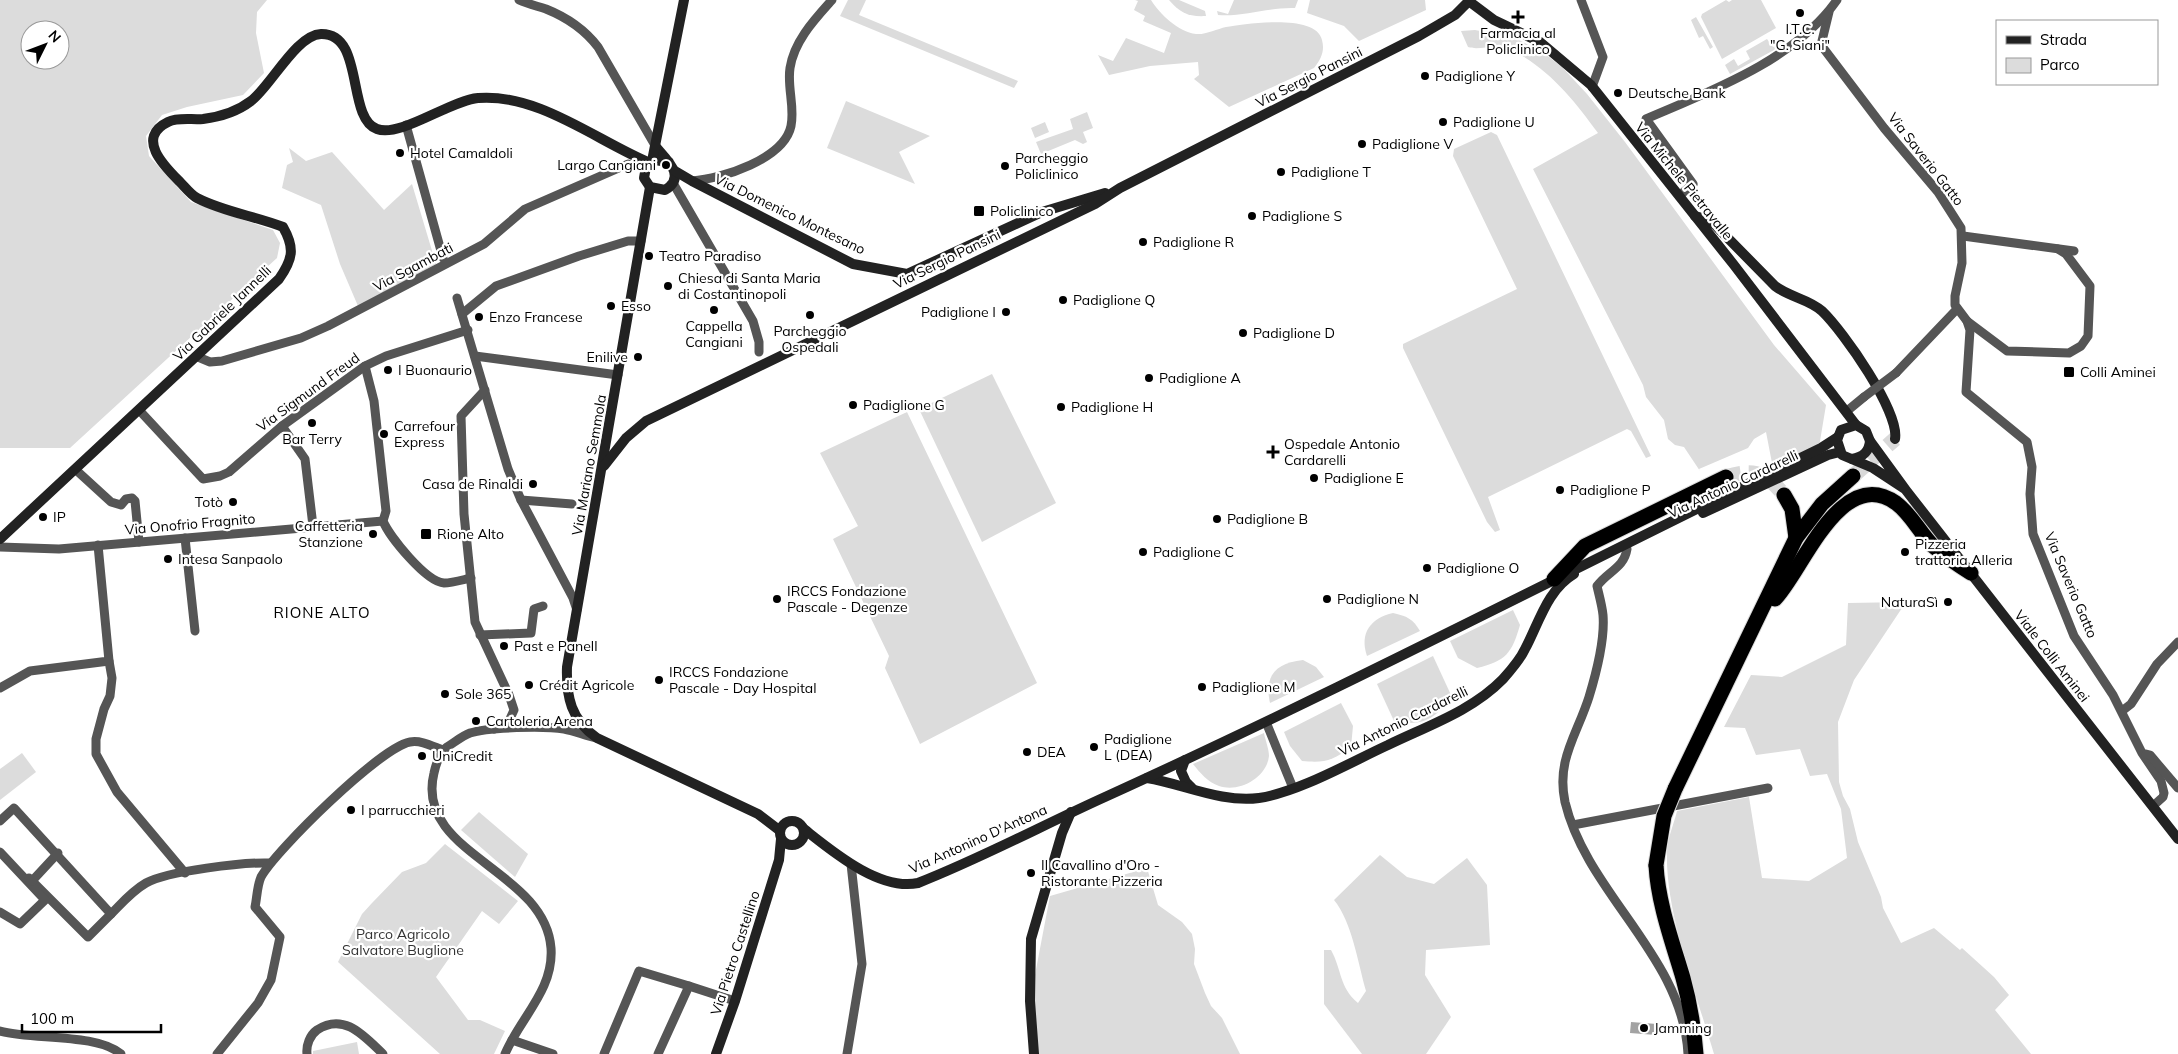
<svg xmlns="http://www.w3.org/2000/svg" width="2178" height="1054" font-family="Mulish,sans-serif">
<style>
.green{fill:#dcdcdc;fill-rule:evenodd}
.water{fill:#a3a3a3}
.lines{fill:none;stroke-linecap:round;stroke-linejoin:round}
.highway-tunnel{stroke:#d9d9d9;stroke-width:15;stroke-dasharray:15 8;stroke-linecap:butt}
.highway-casing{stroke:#dbdbdb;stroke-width:17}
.street{stroke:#555;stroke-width:9}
.secondary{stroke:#222;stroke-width:10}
.highway{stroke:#000;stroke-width:15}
.highway-bridge-casing{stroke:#dbdbdb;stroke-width:17;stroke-linecap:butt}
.street-bridge{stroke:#555;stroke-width:9}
.highway-bridge{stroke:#000;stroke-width:15}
.poi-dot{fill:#000;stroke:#fff;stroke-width:2}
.labels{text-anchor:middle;stroke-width:4.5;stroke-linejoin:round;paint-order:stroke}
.poi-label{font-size:14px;fill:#000;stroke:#fff;text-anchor:start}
.street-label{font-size:14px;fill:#000;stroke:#fff}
.park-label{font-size:14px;fill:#333;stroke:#fff}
.neighbourhood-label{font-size:15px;letter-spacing:1px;fill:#000;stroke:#fff}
</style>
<rect width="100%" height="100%" fill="#fff"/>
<g class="green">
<path d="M0,0H267L257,12L256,33L264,73L243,95L187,107L162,115L146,136L149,156L191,202L273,230L280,243L277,258L70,448H0ZM30,30H60V60H30Z"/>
<polygon points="848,0 866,0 859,15 1018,81 1014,88 840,16"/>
<path d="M1135,0H1151C1160,14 1178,32 1196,34C1205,35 1217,29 1226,27C1246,24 1316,13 1322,40C1325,51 1321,59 1314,68L1229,107L1194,79L1199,75L1198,62L1150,66L1109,75L1098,55L1113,61L1126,38L1164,53L1171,33L1143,21L1145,16L1134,10L1138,1Z"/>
<path d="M1169,0H1179L1205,11L1206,16C1189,17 1180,13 1169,0Z"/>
<path d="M1234,0H1298L1295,8C1269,7 1243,17 1218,15L1217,11L1228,14Z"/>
<polygon points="1310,0 1425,0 1426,10 1359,41 1344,26 1307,13"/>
<polygon points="1726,0 1729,2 1732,0 1761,0 1776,28 1722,59 1701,17 1702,14"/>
<polygon points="1696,17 1713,47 1710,49 1703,36 1699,38 1691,20"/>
<path d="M1475,30L1516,38L1549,57L1562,67L1587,94L1625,142L1774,345L1826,405L1819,447L1782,464L1772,463L1766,432L1754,439L1748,448L1699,469L1700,471L1684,447L1675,445L1668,439L1664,420L1646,397L1643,385L1533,169L1598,133C1574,100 1547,66 1509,49C1494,43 1480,51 1468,47L1461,31Z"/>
<polygon points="1767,39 1773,47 1778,45 1774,50 1730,74 1725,65 1734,59 1738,66 1750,59 1746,51"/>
<polygon points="846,101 930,136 899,152 915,184 827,148"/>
<polygon points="1087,112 1093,128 1083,132 1087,142 1083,144 1075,140 1041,154 1036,142 1073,129 1070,119"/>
<polygon points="1045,122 1049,132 1035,138 1031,128"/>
<polygon points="1491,132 1497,135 1651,456 1646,458 1631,431 1627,429 1488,497 1500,530 1495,532 1487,522 1403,348 1403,344 1517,289 1453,156 1454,149"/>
<polygon points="289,148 306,161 332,152 384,210 412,184 436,264 358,306 340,264 321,205 282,188 287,165 293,162"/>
<polygon points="992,374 1056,503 982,542 919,409"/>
<polygon points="907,412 1037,683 920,744 885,668 889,656 833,539 858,526 820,453"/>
<path d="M1906,602L1854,680L1838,722L1839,782L1843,796L1850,809L1858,842L1881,897L1883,908L1901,943L1934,928L1960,950L1962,948L1994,977L2009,995L1995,1010L2031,1054H1714C1697,996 1665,912 1667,852C1667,839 1674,824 1677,811L1749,797L1762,878L1809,881L1847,858L1841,809L1827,774L1810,776L1800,749L1756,755L1745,728L1724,727L1751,675L1782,677L1846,645L1848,603Z"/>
<path d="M1513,610L1520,625C1512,653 1506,661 1477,668L1458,658L1450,641Z"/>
<path d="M1393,613C1407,616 1413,619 1420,631L1367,656C1359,633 1371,618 1393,613Z"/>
<path d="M1433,656L1451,695C1437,719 1422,727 1394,721L1377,684Z"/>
<path d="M1303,660L1316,667L1324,677L1270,703C1264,675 1276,663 1303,660Z"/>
<path d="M1341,703L1353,726L1351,747C1332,761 1325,763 1302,761L1290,746L1284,732Z"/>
<path d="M1264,733C1265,739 1269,749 1269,756C1267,777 1240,793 1219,786C1208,782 1200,773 1193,764Z"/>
<polygon points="22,753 36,772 0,800 0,769"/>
<polygon points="479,812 528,854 515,877 461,830"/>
<polygon points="445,844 518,901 499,924 482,911 436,977 468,1020 480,1020 505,1031 494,1054 440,1054 338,962 362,914 372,903 402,872 426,863"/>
<path d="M1380,855L1407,877L1434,884L1467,858L1487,885L1490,945L1426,950L1425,975L1451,1017L1426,1054H1362L1324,1004V950H1331C1342,970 1339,987 1358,1003L1366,991C1358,963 1352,922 1334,900Z"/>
<polygon points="1147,868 1158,905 1182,922 1192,934 1195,949 1194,964 1205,993 1211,1006 1222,1018 1240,1054 1037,1054 1030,1001 1050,896"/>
<polygon points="357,1042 359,1054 313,1054 313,1051"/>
</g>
<polygon class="water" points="1631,1022 1657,1024 1656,1035 1630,1033"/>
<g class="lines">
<g class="highway-tunnel">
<polyline points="1853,476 1895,439"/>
<path d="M1726,477C1754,468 1766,473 1784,495"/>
</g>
<g class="highway-casing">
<g id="highway">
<polyline points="1784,495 1792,509 1796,538"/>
<polyline points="1554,579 1585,546 1726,477"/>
<path d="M1775,599C1802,572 1840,464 1896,503C1911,514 1920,533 1933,546C1945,556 1958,565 1971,573"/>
<polyline points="1675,789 1796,538 1822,504 1853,476"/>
<path d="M1656,865C1658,903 1672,941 1683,978C1690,1003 1694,1028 1696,1054"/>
</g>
</g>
<g class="street">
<path d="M519,0C528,4 537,6 546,9C566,17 585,30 598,47L656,147"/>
<polyline points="1581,0 1603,57 1592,87"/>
<polyline points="1829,12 1821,45 1884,128 1938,192 1961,228 1962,263 1955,296 1955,305 1967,321 1970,330 1966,392 2027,442 2032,467 2030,494 2033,534 2074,636 2113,695 2142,753 2161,781 2164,793 2163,797 2153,806"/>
<polyline points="406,125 443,258"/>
<path d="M692,181C722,179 784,159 791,126C795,107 787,87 790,68C794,41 815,19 832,0"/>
<polyline points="673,183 753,321 759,342 759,352"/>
<path d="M1679,196L1693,184L1646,119C1711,91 1795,60 1837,0"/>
<polyline points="1963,236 2074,251"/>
<polyline points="457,298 508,469 521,500 573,598 577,610"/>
<polyline points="462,314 496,286 579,256 628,241 641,241"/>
<polyline points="1967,321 2007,351 2069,353 2081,346 2088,336 2090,286 2066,254 2058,249"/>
<polyline points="475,356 618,375"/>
<polyline points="198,357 210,362 222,361 301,338 328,326 484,244 525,209 628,164"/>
<path d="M365,366L374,401L386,511L383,521C389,536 426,582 444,583C452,583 462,580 471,578"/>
<polyline points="1896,373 1957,309"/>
<polyline points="485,390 461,416 464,514 475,622 509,695 514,710 509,721 494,729"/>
<polyline points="139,410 203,479 220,476 229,472 282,426 365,366 386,356 468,330"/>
<polyline points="1847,411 1864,397"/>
<polyline points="282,426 305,459 313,526"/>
<polyline points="76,470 111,502 121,505 126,499 132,498 135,501 139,542"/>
<polyline points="521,500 572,504"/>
<polyline points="185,538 195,631"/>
<polyline points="0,547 59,549 383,521"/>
<path d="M1627,549C1624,568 1608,571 1597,586C1599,595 1602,605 1603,615C1605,639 1596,674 1589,697C1577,735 1556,760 1565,802C1587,894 1683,956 1688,1054"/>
<polyline points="480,635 531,633 534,609 543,606"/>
<polyline points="109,661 112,678 110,696 104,709 96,739 96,754 117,792 185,873"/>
<polyline points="0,688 30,671 109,661 98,545"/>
<polyline points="2122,711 2131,704 2157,664 2178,642"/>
<polyline points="1266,722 1293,788"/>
<polyline points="2146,754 2150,755 2178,788"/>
<polyline points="0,821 14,808 111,914 88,937 32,881"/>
<polyline points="1573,825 1768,788"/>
<polyline points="0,852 45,900 20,924 0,912"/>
<polyline points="29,878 32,881 58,853"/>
<path d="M111,914C122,903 132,891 146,883C167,871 245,862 270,863"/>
<path d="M0,1031C32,1040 97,1033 121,1054"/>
<polyline points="512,1040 553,1054"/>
<path d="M217,1054L258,1003L271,980L280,937L255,907C257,898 257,886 261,877C276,850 381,747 410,742C421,740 432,746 443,750"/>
<path d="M307,1054C306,1045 310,1035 317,1030C344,1012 364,1036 383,1054"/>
<path d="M505,1054C520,1018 554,990 551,948C545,869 414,854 434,773C436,764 440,752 447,747C455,742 462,736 470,733C488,727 545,726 564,729C575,731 586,736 597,738"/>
<polyline points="604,1054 639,971 689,986"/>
<polyline points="658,1054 689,986 735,1001"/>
<polyline points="847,1054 862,964 851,864"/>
</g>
<g class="secondary">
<polyline points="1470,2 1494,20 1540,42 1591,85 1734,265 1856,425"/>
<path d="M656,147C667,160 687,177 665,190L650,187L644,178L646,167L654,160L669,162"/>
<polyline points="652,161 684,0"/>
<polyline points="675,171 692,181 853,264 907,274 1042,212 1105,193"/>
<path d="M650,187L567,667C566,697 571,720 597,738L758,814L779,830"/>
<path d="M1695,216L1706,219L1716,226L1775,286C1789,297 1809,299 1822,311C1843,331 1900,412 1895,439"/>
<path d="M1852,459C1863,457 1869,452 1870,441"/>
<polyline points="604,466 626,438 646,421 1095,204 1120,188 1419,36 1455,15 1470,0"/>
<polyline points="1905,489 1873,468 1842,455 1837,440 1841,430 1856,425 1866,431 1870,441 1905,489 2178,839"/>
<polyline points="1703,513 1828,455 1840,452"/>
<path d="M0,539L279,279C293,259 295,248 283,227C255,216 224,212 197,198C191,195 185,187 180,182C165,167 135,138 168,122C178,117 192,120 203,119C219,117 238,111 251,101C271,86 296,35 321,34C365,33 346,118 377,129C400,138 451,100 478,98C538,93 597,141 650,163"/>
<polyline points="1185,760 1181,771 1186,782 1192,788"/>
<path d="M1147,778C1184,784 1221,803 1259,798C1299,792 1351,762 1388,745C1427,726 1472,711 1503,679C1511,670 1520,660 1525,649C1539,623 1547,590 1574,574"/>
<circle cx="792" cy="833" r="12"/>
<path d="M804,829C832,851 879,891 918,883C982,858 1043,825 1105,797C1347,687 1582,564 1821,448L1838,437"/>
<polyline points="716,1054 735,1001 779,860 781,839"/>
<polyline points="1034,1054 1030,1001 1031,939 1062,833 1071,812"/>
</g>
<use href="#highway" class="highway"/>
<g class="highway-bridge-casing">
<polyline id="highway-bridge" points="1656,865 1664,816 1675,789"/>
</g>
<polyline class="street-bridge" points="1864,397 1896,373"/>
<use href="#highway-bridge" class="highway-bridge"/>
</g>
<g class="poi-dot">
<circle cx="1800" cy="13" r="5"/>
<path d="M1515.5 9.5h5v5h5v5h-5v5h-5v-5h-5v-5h5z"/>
<circle cx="1425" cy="76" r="5"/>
<circle cx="1618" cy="93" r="5"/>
<circle cx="1443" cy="122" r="5"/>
<circle cx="1362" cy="144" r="5"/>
<circle cx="400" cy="153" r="5"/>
<circle cx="666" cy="165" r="5"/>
<circle cx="1005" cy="166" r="5"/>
<circle cx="1281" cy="172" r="5"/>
<rect x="973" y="205" width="12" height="12" rx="2.5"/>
<circle cx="1252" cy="216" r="5"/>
<circle cx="1143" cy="242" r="5"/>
<circle cx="649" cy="256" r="5"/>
<circle cx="668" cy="286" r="5"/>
<circle cx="1063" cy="300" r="5"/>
<circle cx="611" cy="306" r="5"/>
<circle cx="714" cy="310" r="5"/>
<circle cx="1006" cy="312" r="5"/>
<circle cx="810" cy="315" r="5"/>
<circle cx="479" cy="317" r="5"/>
<circle cx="1243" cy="333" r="5"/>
<circle cx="638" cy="357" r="5"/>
<circle cx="388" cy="370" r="5"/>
<rect x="2063" y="366" width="12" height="12" rx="2.5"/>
<circle cx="1149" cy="378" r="5"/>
<circle cx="853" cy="405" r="5"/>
<circle cx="1061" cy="407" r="5"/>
<circle cx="312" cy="423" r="5"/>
<circle cx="384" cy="434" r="5"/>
<path d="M1270.5 444.5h5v5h5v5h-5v5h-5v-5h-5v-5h5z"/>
<circle cx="1314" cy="478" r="5"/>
<circle cx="533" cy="484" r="5"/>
<circle cx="1560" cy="490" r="5"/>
<circle cx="233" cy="502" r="5"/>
<circle cx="43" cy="517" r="5"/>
<circle cx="1217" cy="519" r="5"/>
<circle cx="373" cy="534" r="5"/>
<rect x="420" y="528" width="12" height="12" rx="2.5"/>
<circle cx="1143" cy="552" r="5"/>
<circle cx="1905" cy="552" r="5"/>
<circle cx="168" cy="559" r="5"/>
<circle cx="1427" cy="568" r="5"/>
<circle cx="777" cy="599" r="5"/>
<circle cx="1327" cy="599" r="5"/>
<circle cx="1948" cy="602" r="5"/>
<circle cx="504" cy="646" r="5"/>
<circle cx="659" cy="680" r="5"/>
<circle cx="529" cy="685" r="5"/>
<circle cx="1202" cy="687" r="5"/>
<circle cx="445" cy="694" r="5"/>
<circle cx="476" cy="721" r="5"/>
<circle cx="1094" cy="747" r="5"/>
<circle cx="1027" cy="752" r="5"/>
<circle cx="422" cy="756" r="5"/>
<circle cx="351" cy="810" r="5"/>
<circle cx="1031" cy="873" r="5"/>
<circle cx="1644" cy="1028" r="5"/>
</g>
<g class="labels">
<g class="poi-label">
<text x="1800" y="34" text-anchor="middle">I.T.C.<tspan x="1800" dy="16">"G. Siani"</tspan></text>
<text x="1518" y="38" text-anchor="middle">Farmacia al<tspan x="1518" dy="16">Policlinico</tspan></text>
<text x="1435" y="81">Padiglione Y</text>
<text x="1628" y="98">Deutsche Bank</text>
<text x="1453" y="127">Padiglione U</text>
<text x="1372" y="149">Padiglione V</text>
<text x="410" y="158">Hotel Camaldoli</text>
<text x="1015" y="163">Parcheggio<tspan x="1015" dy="16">Policlinico</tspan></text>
<text x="656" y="170" text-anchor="end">Largo Cangiani</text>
<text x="1291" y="177">Padiglione T</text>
<text x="990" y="216">Policlinico</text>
<text x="1262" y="221">Padiglione S</text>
<text x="1153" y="247">Padiglione R</text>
<text x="659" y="261">Teatro Paradiso</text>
<text x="678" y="283">Chiesa di Santa Maria<tspan x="678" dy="16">di Costantinopoli</tspan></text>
<text x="1073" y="305">Padiglione Q</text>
<text x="621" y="311">Esso</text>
<text x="996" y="317" text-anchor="end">Padiglione I</text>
<text x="489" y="322">Enzo Francese</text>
<text x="714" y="331" text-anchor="middle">Cappella<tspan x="714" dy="16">Cangiani</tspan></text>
<text x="810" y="336" text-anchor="middle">Parcheggio<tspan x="810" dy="16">Ospedali</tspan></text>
<text x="1253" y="338">Padiglione D</text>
<text x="628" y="362" text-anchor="end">Enilive</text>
<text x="398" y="375">I Buonaurio</text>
<text x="2080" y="377">Colli Aminei</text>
<text x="1159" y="383">Padiglione A</text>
<text x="863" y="410">Padiglione G</text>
<text x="1071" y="412">Padiglione H</text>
<text x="394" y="431">Carrefour<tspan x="394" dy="16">Express</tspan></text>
<text x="312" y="444" text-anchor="middle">Bar Terry</text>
<text x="1284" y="449">Ospedale Antonio<tspan x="1284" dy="16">Cardarelli</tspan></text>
<text x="1324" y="483">Padiglione E</text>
<text x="523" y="489" text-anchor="end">Casa de Rinaldi</text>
<text x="1570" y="495">Padiglione P</text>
<text x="223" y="507" text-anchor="end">Totò</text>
<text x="53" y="522">IP</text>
<text x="1227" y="524">Padiglione B</text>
<text x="363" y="531" text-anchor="end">Caffetteria<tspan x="363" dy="16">Stanzione</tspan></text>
<text x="437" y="539">Rione Alto</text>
<text x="1915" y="549">Pizzeria<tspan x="1915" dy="16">trattoria Alleria</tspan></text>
<text x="1153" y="557">Padiglione C</text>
<text x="178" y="564">Intesa Sanpaolo</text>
<text x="1437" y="573">Padiglione O</text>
<text x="787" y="596">IRCCS Fondazione<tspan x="787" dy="16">Pascale - Degenze</tspan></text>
<text x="1337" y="604">Padiglione N</text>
<text x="1938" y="607" text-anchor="end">NaturaSì</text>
<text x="514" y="651">Past e Panell</text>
<text x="669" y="677">IRCCS Fondazione<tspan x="669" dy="16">Pascale - Day Hospital</tspan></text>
<text x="539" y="690">Crédit Agricole</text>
<text x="1212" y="692">Padiglione M</text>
<text x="455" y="699">Sole 365</text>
<text x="486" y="726">Cartoleria Arena</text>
<text x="1104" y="744">Padiglione<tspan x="1104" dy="16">L (DEA)</tspan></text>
<text x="1037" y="757">DEA</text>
<text x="432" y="761">UniCredit</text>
<text x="361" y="815">I parrucchieri</text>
<text x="1041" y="870">Il Cavallino d'Oro -<tspan x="1041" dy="16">Ristorante Pizzeria</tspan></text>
<text x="1654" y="1033">Jamming</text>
</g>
<g class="street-label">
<text transform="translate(1309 77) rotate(-27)" y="5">Via Sergio Pansini</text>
<text transform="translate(1926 159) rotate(52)" y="5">Via Saverio Gatto</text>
<text transform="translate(1684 181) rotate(51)" y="5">Via Michele Pietravalle</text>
<text transform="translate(790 214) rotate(26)" y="5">Via Domenico Montesano</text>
<text transform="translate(947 259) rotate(-26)" y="5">Via Sergio Pansini</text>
<text transform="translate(413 267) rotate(-28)" y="5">Via Sgambati</text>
<text transform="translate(222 313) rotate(-44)" y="5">Via Gabriele Jannelli</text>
<text transform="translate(308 392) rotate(-36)" y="5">Via Sigmund Freud</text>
<text transform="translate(589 465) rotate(-80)" y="5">Via Mariano Semmola</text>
<text transform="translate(1733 484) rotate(-25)" y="5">Via Antonio Cardarelli</text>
<text transform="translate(190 524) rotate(-5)" y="5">Via Onofrio Fragnito</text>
<text transform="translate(2071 585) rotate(67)" y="5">Via Saverio Gatto</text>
<text transform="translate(2052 656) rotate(52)" y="5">Viale Colli Aminei</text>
<text transform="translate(1403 721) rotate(-26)" y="5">Via Antonio Cardarelli</text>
<text transform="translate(978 839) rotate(-24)" y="5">Via Antonino D'Antona</text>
<text transform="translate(735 953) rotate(-72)" y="5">Via Pietro Castellino</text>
</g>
<g class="park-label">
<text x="403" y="939">Parco Agricolo<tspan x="403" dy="16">Salvatore Buglione</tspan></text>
</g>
<g class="neighbourhood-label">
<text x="322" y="618">RIONE ALTO</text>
</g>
</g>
<rect x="1996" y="20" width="162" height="65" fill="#ffffff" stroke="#999999"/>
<rect x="2006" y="36" width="25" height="8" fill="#222222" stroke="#999999"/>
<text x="2040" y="45" font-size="15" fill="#000000">Strada</text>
<rect x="2006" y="58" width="25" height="15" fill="#dcdcdc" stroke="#999999"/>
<text x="2040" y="70" font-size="15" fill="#000000">Parco</text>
<g transform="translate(45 45) rotate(48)"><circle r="24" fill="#ffffff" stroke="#999999"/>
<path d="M0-4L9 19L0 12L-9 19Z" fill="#000000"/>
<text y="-8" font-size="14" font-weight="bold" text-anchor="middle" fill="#000000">N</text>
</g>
<path d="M22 1024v8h139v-8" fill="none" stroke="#000000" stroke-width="2.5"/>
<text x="30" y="1024" font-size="15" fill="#000000" stroke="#ffffff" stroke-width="4" paint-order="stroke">100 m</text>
</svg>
